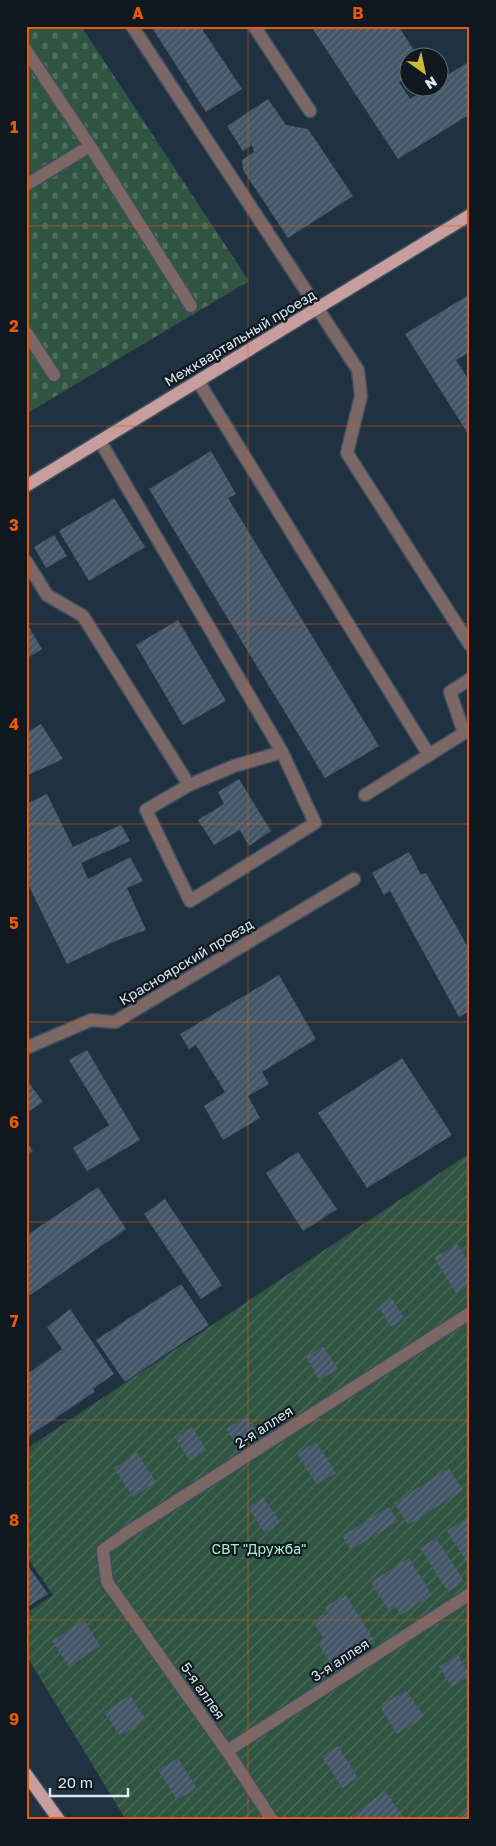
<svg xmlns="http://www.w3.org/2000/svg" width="496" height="1846" font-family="'Golos Text',sans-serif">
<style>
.cemetery{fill:url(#cemetery-stones)}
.garden{fill:url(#garden-furrows)}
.building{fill:url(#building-hatch)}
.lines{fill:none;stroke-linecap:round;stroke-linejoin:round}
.minor-casing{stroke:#3e4e5e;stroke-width:15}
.major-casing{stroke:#3e4e5e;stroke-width:15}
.minor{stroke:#7b6766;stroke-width:12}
.major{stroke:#c79e9d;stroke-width:12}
.grid{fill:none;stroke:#e8590c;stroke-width:1;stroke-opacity:0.55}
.labels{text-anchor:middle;stroke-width:4.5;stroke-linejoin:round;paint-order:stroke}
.street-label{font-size:14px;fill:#dee9f4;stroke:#10181f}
.park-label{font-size:14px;fill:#a8f0cb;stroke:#10181f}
.neatline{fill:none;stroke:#e8590c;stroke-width:2}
.grid-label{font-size:16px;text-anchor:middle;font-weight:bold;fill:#e8590c}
</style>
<defs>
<pattern id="cemetery-stones" width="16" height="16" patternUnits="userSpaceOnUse" patternTransform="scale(1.25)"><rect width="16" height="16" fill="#2f5442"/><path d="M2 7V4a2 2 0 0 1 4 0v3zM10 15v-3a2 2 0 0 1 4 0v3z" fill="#4d6d5e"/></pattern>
<pattern id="garden-furrows" width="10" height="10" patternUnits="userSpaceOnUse" patternTransform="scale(1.25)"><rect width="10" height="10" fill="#2f5442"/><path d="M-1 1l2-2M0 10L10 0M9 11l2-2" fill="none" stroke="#4d6d5e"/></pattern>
<pattern id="building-hatch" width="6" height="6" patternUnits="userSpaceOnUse" patternTransform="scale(1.25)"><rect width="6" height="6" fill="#445668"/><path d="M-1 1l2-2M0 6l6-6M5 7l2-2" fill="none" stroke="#5f6e7e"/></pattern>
</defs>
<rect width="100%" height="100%" fill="#203141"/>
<polygon class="cemetery" points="26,26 81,26 249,281 26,414"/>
<polygon class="garden" points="470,1153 470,1820 126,1820 26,1655 26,1613 53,1595 26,1556 26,1449"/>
<g class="building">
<polygon points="151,26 200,26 242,89 206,112"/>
<polygon points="311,26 390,26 392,29 399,27 419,58 408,58 408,76 399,82 410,99 428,88 438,88 438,81 470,61 470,114 398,159"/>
<polygon points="268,99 286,125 308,129 353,196 288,238 243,170 242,160 254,152 252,145 243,151 227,126"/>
<polygon points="467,296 470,301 470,352 456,360 470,382 470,437 405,334"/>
<polygon points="211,451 236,494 228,498 379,746 325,778 149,489"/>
<polygon points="114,498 145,547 89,581 59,531"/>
<polygon points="54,535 67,556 46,568 34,547"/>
<polygon points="178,620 226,701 183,725 136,645"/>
<polygon points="26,622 42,649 26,659"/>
<polygon points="41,724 63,759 26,776 26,733"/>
<polygon points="239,779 271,831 249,846 240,830 214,845 198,820 224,804 218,792"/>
<polygon points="47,794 73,847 121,825 130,841 81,863 88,879 130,857 143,881 127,888 146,930 118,940 67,964 26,880 26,804"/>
<polygon points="409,852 421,875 426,873 470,951 470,1011 459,1017 390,891 384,895 372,873"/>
<polygon points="279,975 316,1039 262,1072 269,1084 248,1096 260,1118 223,1140 204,1106 225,1092 196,1045 189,1049 180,1034"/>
<polygon points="87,1050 140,1140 87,1171 73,1148 109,1125 69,1060"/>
<polygon points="402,1058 452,1135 367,1188 318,1113"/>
<polygon points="26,1079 43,1102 26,1113"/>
<polygon points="26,1141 33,1151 26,1155"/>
<polygon points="298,1152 337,1209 303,1231 266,1173"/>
<polygon points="98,1187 126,1229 26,1298 26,1236"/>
<polygon points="165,1199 222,1285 201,1299 144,1214"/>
<polygon points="457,1244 470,1265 470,1285 456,1293 434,1258"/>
<polygon points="181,1284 209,1325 125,1382 96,1340"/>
<polygon points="392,1298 404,1318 391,1327 379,1307"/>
<polygon points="70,1309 114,1374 94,1388 94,1392 26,1438 26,1375 62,1349 47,1327"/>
<polygon points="323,1346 338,1369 319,1380 306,1357"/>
<polygon points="246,1416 259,1435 239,1448 226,1429"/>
<polygon points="192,1427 207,1450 190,1461 175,1438"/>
<polygon points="316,1442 336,1473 317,1485 297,1454"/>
<polygon points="137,1453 156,1482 133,1497 114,1468"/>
<polygon points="449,1468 463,1490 408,1525 394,1503"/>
<polygon points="263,1497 280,1522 265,1533 248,1508"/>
<polygon points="389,1507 398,1521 351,1550 342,1536"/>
<polygon points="470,1516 470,1567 447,1531"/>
<polygon points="436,1538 464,1581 448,1592 420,1548"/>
<polygon points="409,1558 432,1595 401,1615 396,1607 389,1611 371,1582"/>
<polygon points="26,1563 48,1594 26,1608"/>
<polygon points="346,1595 375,1642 333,1668 318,1643 324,1639 313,1622 329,1613 325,1607"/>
<polygon points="84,1620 100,1646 69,1667 52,1641"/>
<polygon points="458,1655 470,1676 452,1687 439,1667"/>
<polygon points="406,1690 424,1716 397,1734 380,1707"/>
<polygon points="130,1695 146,1720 120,1736 104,1712"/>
<polygon points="338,1746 358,1778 342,1788 322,1756"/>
<polygon points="178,1758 197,1788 177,1800 158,1770"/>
<polygon points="385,1791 406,1820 346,1820"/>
<polygon points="467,1809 470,1814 470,1820 451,1820"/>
</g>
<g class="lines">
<g class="minor-casing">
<g id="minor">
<polyline points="132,26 358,370 361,396 347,453 470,645"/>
<polyline points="254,26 310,111"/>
<polyline points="26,50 90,146 191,306"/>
<polyline points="26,185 90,146"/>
<polyline points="26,332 54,375"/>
<polyline points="198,381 429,755"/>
<polyline points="100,441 282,752"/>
<polyline points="26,561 47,595 83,616 189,785"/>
<polygon points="282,752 315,823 190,901 146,810 189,785 234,766"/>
<polyline points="365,795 464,733 450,692 470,679"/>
<polyline points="26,1048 91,1020 115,1022 354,879"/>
<polyline points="227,1751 470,1594"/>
<polyline points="272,1820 227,1751 107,1582 103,1550 128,1532 470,1313"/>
</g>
</g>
<g class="major-casing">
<g id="major">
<polyline points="26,486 470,215"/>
<polyline points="26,1774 59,1820"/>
</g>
</g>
<use href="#minor" class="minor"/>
<use href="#major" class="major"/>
</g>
<path class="grid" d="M248,26V1820M26,226H470M26,426H470M26,624H470M26,824H470M26,1022H470M26,1222H470M26,1420H470M26,1620H470"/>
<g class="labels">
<g class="street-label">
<text transform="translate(240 338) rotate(-31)" y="5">Межквартальный проезд</text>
<text transform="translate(186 962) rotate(-31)" y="5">Красноярский проезд</text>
<text transform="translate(264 1427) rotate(-33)" y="5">2-я аллея</text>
<text transform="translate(340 1660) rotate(-33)" y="5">3-я аллея</text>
<text transform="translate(203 1691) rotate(55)" y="5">5-я аллея</text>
</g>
<g class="park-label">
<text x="259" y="1554">СВТ "Дружба"</text>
</g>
</g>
<rect width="496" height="1846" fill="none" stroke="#10181f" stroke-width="55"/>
<g transform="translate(424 72) rotate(147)"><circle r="24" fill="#10181f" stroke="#626c74"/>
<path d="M0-4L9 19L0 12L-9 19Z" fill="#cfb837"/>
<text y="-8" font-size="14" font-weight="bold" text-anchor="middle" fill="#dee9f4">N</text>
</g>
<path d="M50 1788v8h78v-8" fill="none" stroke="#dee9f4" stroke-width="2.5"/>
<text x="58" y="1788" font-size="15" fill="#dee9f4" stroke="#10181f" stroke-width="4" paint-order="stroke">20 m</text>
<rect x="28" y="28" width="440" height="1790" class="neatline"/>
<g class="grid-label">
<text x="138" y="19">A</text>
<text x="358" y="19">B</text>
<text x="14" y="133">1</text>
<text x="14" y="332">2</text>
<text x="14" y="531">3</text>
<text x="14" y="730">4</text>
<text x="14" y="929">5</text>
<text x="14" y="1128">6</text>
<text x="14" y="1327">7</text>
<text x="14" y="1526">8</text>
<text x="14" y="1725">9</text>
</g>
</svg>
